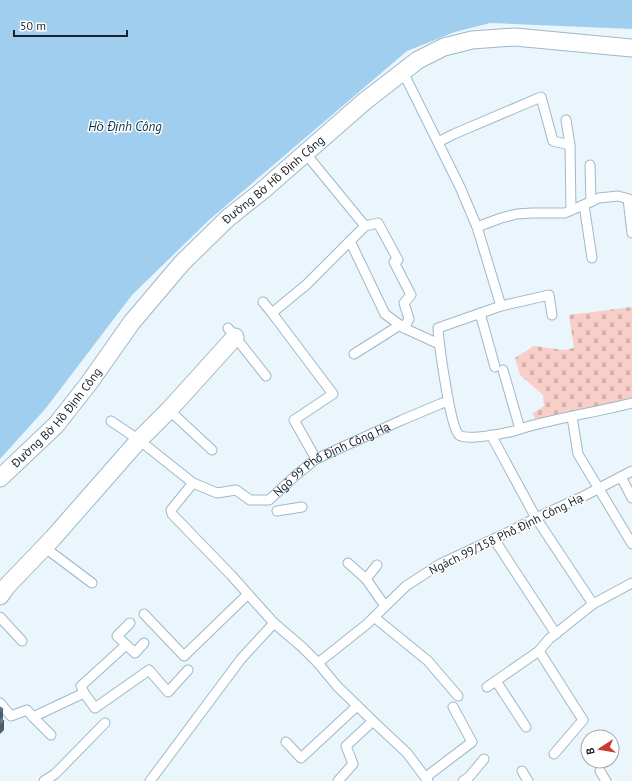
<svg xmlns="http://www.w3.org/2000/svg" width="632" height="781" font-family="'PT Sans',sans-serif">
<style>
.cemetery{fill:url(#cemetery-stones)}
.water{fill:#9fceef}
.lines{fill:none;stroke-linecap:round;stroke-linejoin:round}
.lane-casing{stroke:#9fb8ca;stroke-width:11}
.street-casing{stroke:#9fb8ca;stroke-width:19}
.lane{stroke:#fff;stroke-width:9}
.street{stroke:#fff;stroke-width:17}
.shaded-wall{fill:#4d5e6a}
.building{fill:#6e8697;stroke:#4d5e6a}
.labels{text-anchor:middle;stroke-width:3;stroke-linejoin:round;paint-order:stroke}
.street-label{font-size:12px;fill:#1a232a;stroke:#fff}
.water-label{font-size:13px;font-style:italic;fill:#0e344b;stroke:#fff}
</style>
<defs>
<pattern id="cemetery-stones" width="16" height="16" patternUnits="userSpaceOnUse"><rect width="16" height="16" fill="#f7cfc8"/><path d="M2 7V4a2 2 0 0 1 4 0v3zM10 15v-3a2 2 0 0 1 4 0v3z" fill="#d3b1ac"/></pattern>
</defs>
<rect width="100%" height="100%" fill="#eaf5fc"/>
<polygon class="cemetery" points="632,307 632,399 535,420 533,413 544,406 543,395 520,375 515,358 534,346 563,350 574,348 569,315"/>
<polygon class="water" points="0,0 632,0 632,29 490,23 455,32 407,51 209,220 132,295 46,408 0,459"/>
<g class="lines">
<g class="lane-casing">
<g id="lane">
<path d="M403,72L460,187L477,227L501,306L438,328C439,344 450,427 459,435C466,440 496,435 504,433C514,432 524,427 534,425C566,417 599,411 632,403"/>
<polyline points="566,120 570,145"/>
<polyline points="438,142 454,134 541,97 553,141 570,145 571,210"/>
<polyline points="306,154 365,226 306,285 272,313 333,394 294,420 316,459"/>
<polyline points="590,165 591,202"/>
<polyline points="628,199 632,233"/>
<polyline points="584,205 592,258"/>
<polyline points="365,226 378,223 398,260 394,262 411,295 404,303 409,319 404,328"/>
<polyline points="477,227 501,218 517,214 532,213 565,213 599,198 618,196 632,200"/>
<polyline points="350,241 385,314 404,328 439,344"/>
<polyline points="263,302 272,313"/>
<polyline points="501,306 549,295 552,315"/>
<polyline points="480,313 495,367"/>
<polyline points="228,328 266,376"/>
<polyline points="354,354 400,325"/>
<polyline points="503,370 520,429"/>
<polyline points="169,410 212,450"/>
<polyline points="572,417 578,454 632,544"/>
<path id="s1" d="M111,421L139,440L193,483L217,493L236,490L250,500H269L295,476L316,459L402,420L440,404L448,401"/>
<polyline points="491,435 536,518 593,604"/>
<polyline points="621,477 632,498"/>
<polyline points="193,483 171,510 172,514 231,575 274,623 302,647 318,663 337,686 376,724 407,753 428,781"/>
<polyline points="277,511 302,507"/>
<polyline points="494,539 556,634"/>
<polyline points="44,547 92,583"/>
<polyline points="348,563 366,579 385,606"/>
<polyline points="366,579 377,565"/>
<polyline points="144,614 184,656 248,594"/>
<polyline points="0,617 22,641"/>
<polyline points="374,617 428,661 458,696"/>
<polyline points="130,623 117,636 135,653 144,643"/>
<polyline points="126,645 81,686 84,693 95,708 149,670 168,692 188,670"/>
<polyline points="318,663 367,624 406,586 440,564 513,530 536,518 586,495 632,471"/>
<polyline points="496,681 526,727"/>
<polyline points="487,687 539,651"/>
<polyline points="0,703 11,716 27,710 33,717 84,693"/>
<polyline points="33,717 51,735"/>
<polyline points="286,742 301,758 357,706"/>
<polyline points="554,754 583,720 539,651 549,639 593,604 632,583"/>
<polyline points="522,771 528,781"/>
<polyline points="600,771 606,781"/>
<polyline points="426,777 472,742 453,707"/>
<polyline points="44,781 55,774 105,723"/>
<polyline points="150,781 241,659 274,623"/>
<polyline points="338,781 353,764 346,746 373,721"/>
<polyline points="463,781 469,777 484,759"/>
</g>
</g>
<g class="street-casing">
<g id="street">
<path id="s2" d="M0,478L56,425L89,383L132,322L182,263L228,218L262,191L365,101L418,60L444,47L472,40L515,37L632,48"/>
<polyline points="0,596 7,586 53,538 139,440 169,410 235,337"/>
</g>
</g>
<use href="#lane" class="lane"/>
<use href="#street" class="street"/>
</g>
<g class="shaded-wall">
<polygon points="3,709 3,718 0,722 0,713"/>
<polygon points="4,721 4,730 0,734 0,725"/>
</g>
<g class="building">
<polygon points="0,707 3,709 0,713"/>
<polygon points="0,717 4,721 0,725"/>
</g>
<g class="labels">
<g class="street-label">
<text dy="4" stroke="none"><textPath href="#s2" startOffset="406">Đường Bờ Hồ Định Công</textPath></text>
<text dy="4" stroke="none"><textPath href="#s2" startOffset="83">Đường Bờ Hồ Định Công</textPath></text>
<text dy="4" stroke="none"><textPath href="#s1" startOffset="260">Ngõ 99 Phố Định Công Hạ</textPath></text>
<text transform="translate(506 534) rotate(-26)" y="4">Ngách 99/158 Phố Định Công Hạ</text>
</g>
<g class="water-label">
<text x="125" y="131">Hồ Định Công</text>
</g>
</g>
<g transform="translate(600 749) rotate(258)"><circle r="19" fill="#ffffff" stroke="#a3a7aa"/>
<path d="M0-3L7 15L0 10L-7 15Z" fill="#c83b2e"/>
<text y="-6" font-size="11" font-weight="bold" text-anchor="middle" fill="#1a232a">B</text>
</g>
<path d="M14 30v6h113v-6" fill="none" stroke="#1a232a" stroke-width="2"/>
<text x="20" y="30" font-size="12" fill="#1a232a" stroke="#ffffff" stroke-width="3" paint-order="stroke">50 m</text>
</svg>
